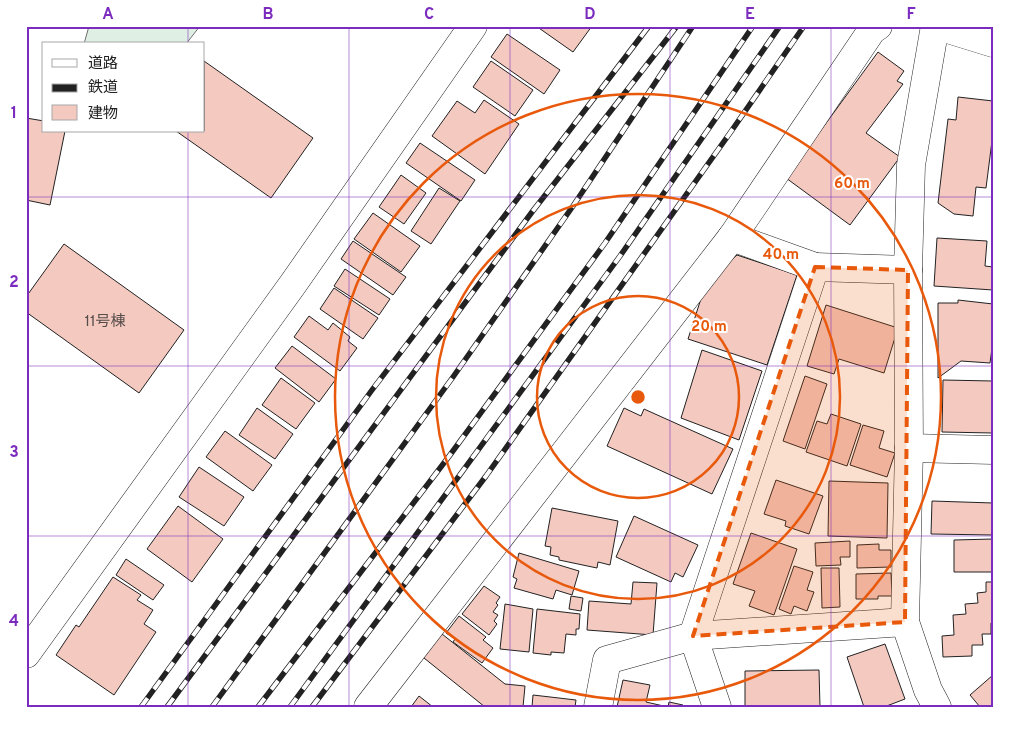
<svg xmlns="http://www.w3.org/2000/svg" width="1019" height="733" font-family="Overpass,'Noto Sans JP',sans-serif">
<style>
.green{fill:#e0efe3;stroke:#6f6f6f}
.building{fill:#f3c9c0;stroke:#222}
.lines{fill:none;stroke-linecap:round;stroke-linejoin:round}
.minor-casing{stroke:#222;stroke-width:29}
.tertiary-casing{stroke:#222;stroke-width:29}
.minor{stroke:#fff;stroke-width:28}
.tertiary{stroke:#fff;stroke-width:28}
.rail-casing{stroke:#222;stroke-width:5.5}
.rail{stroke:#fff;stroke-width:4;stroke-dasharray:11;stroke-linecap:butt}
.marked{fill:#e8590c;fill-opacity:0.2;stroke:#e8590c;stroke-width:4;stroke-dasharray:10 6;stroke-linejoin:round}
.grid{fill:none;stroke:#7b2cbf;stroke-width:1;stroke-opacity:0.55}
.ring{fill:none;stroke:#e8590c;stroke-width:2.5}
.labels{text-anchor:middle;stroke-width:4;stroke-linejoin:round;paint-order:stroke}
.number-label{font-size:15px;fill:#564c4a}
.centre{fill:#e8590c;stroke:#fff;stroke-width:2.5}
.ring-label{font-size:15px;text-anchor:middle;font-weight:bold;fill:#e8590c;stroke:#fff;stroke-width:4;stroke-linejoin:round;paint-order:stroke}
.neatline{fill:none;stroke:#7b2cbf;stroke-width:2}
.grid-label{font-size:16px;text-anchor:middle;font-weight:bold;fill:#7b2cbf}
</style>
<rect width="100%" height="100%" fill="#fff"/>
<polygon class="green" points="89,26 200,26 186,44 84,44"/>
<g class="building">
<polygon points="536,26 592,26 573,52"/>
<polygon points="507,34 560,70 544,94 491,57"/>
<polygon points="878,52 904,71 897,81 903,84 866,133 900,157 850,225 786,178"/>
<polygon points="204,61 313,138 271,198 176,131 204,131"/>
<polygon points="491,61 533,90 515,116 473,87"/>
<polygon points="958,97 993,101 993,133 986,188 976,187 973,216 954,214 938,203 948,119 956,120"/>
<polygon points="484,100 519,124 485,174 432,136 457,101 475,113"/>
<polygon points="26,118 44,121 44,131 65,131 50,205 26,200"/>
<polygon points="420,143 475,180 461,201 406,163"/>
<polygon points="401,175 426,193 404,224 379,207"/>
<polygon points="439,188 460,201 431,244 411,231"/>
<polygon points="373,213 420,246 401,272 354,239"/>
<polygon points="937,238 987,241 985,266 993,267 993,290 934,286"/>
<polygon points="353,241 406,277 393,295 341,259"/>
<polygon points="64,244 184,330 139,393 26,312 26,297"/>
<polygon points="737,255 797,275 767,365 688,339 707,280"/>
<polygon points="345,269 390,299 379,315 334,286"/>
<polygon points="334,288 378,318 363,339 320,309"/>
<polygon points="958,300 993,304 993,341 990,363 961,361 938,378 938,303 958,303"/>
<polygon points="826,305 898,328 884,373 839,359 834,374 807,366"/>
<polygon points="309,316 328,330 333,323 350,337 348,341 357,348 340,371 294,337"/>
<polygon points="292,346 336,379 319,402 275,368"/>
<polygon points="702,350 762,371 739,440 681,418"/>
<polygon points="805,376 827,384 805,449 783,441"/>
<polygon points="281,378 315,403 296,429 262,405"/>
<polygon points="943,380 993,381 993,433 942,432"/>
<polygon points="257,408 293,434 275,459 239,435"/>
<polygon points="624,408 641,416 644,409 733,449 712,494 607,446"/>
<polygon points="831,414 861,424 847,466 806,452 817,421 827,424"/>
<polygon points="863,425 884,431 879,448 895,453 887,477 850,465"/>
<polygon points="225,431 272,465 253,491 206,457"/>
<polygon points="199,467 244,497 224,526 179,497"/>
<polygon points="776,480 823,496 809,534 785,526 786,521 764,514"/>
<polygon points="829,481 888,483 887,538 828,536"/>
<polygon points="932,501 993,503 993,535 931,534"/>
<polygon points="178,506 223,539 192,582 147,549"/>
<polygon points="552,508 618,521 610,565 598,562 597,568 559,560 559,557 550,555 551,547 545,546"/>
<polygon points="634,516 698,545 683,577 675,573 671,582 616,557"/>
<polygon points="751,533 797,549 774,615 749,606 755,591 733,584"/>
<polygon points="993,539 993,572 954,572 954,540"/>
<polygon points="850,541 850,557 840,557 841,565 816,566 815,543"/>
<polygon points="879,544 879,550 891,550 891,567 857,568 857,545"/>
<polygon points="519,553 579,571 572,595 556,590 553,599 514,588 517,579 513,577"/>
<polygon points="126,559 164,585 153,600 116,575"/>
<polygon points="794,566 813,572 807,590 814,592 807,611 794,606 791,614 779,609"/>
<polygon points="821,568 839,568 840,607 822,608"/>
<polygon points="891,573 892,596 878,596 878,599 856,599 856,574"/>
<polygon points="113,577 141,595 137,600 153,610 144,624 156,632 114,695 56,655 76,625 79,627"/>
<polygon points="633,582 657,583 653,635 587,630 589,601 631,604"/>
<polygon points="986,582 993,582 993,623 991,623 991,634 982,634 983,645 972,645 972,656 943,657 942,636 954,635 953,615 966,614 965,604 978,603 977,593 986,592"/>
<polygon points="484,586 500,597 496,603 498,605 493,612 498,615 494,621 497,624 489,635 462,614"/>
<polygon points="571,596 583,598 581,611 569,609"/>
<polygon points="505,604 533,609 529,652 500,649"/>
<polygon points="537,609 580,614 579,629 576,629 576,635 566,634 564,653 551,652 551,655 533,653"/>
<polygon points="459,616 486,637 483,640 493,648 482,663 453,642 455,639 446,633"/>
<polygon points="437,630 505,684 525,686 523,707 485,707 419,654"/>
<polygon points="885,644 905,699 884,707 864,707 847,657"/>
<polygon points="819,670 820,707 745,707 745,671"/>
<polygon points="993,675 993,707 980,707 970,695"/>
<polygon points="623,680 650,685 646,702 668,707 669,702 683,705 683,707 617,707"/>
<polygon points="533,695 576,700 575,707 532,707"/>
<polygon points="419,696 433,707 411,707"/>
</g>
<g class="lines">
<g class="minor-casing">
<g id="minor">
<polyline points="935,26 911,165 908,270 909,448 905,622 928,690 937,707"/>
<polyline points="938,26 993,43"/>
<polyline points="732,237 815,267"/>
<polyline points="909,448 993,450"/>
<polyline points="26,654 293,284 473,26"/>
<polyline points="598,707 607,660 693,636 905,622"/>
<polyline points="717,707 693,636 815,267 908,270"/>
</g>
</g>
<g class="tertiary-casing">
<polyline id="tertiary" points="368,707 732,237 872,30 878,26"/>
</g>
<use href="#minor" class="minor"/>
<use href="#tertiary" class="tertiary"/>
<g class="rail-casing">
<g id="rail">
<polyline points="141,707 372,390 649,26"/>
<polyline points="167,707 532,212 677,26"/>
<polyline points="212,707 453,377 573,206 693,26"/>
<polyline points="258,707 450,455 605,243 753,26"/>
<polyline points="290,707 620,256 780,26"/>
<polyline points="312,707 486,476 730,133 804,26"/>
</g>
</g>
<use href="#rail" class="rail"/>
</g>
<path class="marked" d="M815,267L908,270L905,622L693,636Z"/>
<path class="grid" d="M188,26V44M349,26V707M510,26V707M670,26V707M831,26V707M188,131V707M26,197H993M26,366H993M26,536H993"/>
<g class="ring">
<circle cx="638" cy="397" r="101"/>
<circle cx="638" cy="397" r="202"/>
<circle cx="638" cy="397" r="303"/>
</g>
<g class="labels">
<g class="number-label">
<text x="105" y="326">11号棟</text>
</g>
</g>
<circle cx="638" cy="397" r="8" class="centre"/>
<g class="ring-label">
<text x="852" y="188">60 m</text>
<text x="781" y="259">40 m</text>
<text x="709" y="331">20 m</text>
</g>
<rect width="1019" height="733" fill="none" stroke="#ffffff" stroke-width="55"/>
<rect x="42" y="42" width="162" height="90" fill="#ffffff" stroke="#a7a7a7"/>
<rect x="52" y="59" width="25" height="8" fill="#ffffff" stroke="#a7a7a7"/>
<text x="88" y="68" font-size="15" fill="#222222">道路</text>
<rect x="52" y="84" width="25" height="8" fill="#222222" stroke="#a7a7a7"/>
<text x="88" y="92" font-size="15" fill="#222222">鉄道</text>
<rect x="52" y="105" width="25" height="15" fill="#f3c9c0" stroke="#a7a7a7"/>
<text x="88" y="118" font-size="15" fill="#222222">建物</text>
<rect x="28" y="28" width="964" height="678" class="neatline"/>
<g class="grid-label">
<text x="108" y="19">A</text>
<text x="268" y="19">B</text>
<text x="429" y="19">C</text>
<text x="590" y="19">D</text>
<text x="750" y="19">E</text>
<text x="911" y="19">F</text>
<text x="14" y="118">1</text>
<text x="14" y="287">2</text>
<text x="14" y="457">3</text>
<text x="14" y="626">4</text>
</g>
</svg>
